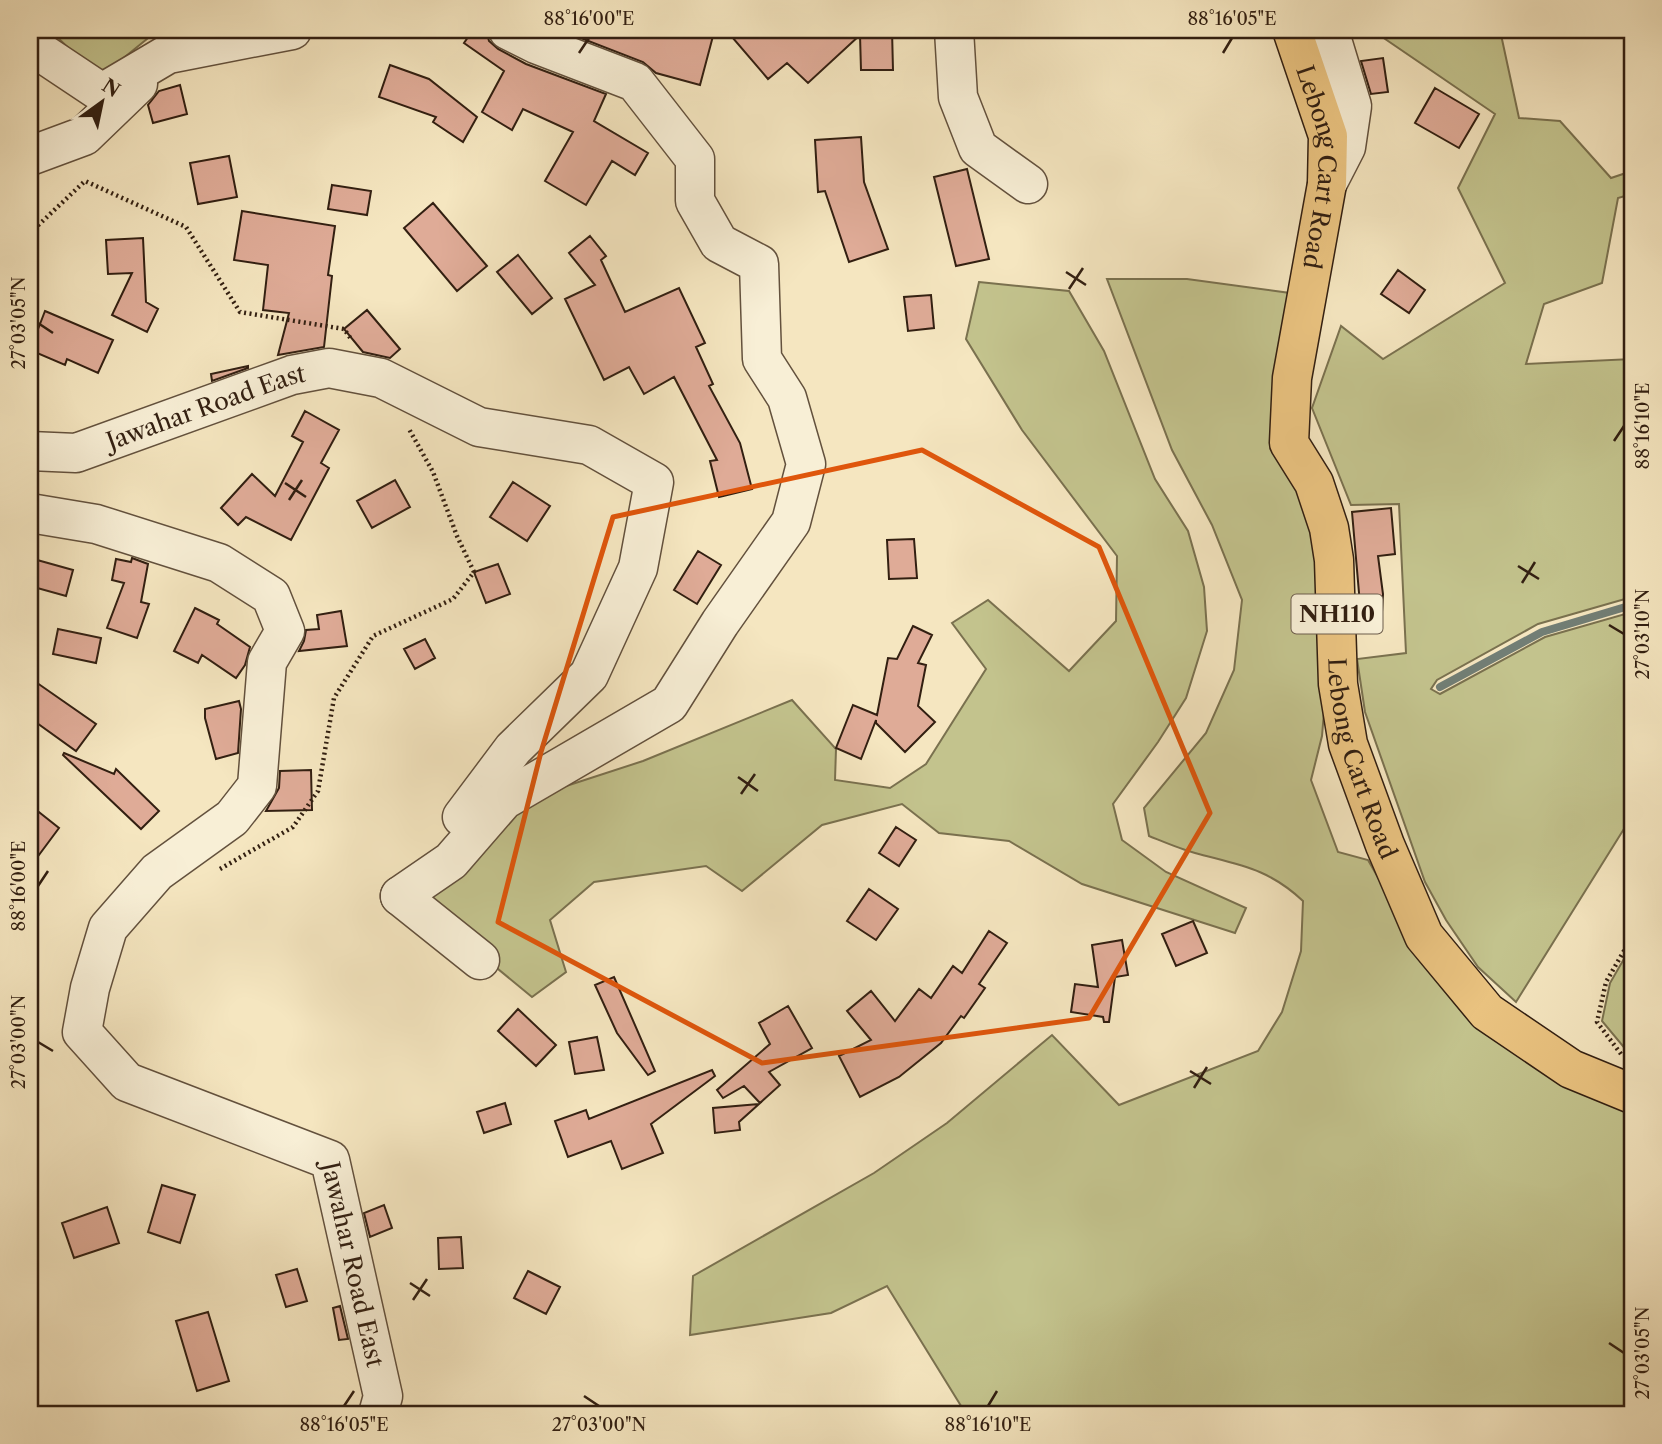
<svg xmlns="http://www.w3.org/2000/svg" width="1662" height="1444" viewBox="0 0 1662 1444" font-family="'Libre Caslon Text',serif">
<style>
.green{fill:#c3c38d;stroke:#7a714f;stroke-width:2}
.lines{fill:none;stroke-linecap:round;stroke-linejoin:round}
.stream{stroke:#727e75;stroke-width:8}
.building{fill:#dfab97;stroke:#321f11;stroke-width:2}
.minor-casing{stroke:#63513d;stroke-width:41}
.highway-casing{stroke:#321f11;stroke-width:41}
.path{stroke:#321f11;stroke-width:4.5;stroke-dasharray:2 3.5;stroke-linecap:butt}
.minor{stroke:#f8efd6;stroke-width:38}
.highway{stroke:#eac380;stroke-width:38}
.marked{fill:none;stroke:#df560c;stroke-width:5;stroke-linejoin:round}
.ticks{fill:none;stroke:#321f11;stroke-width:2.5}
.labels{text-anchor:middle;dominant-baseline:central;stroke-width:5;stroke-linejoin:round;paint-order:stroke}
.shield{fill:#f8efd6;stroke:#6d5d4c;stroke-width:2}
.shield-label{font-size:23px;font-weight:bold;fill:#321f11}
.street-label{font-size:24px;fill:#321f11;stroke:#f8efd6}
.neatline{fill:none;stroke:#321f11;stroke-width:2.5}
.ticks-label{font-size:18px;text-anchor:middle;fill:#321f11}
</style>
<rect width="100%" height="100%" fill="#f5e6c0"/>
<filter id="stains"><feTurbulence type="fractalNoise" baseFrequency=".00286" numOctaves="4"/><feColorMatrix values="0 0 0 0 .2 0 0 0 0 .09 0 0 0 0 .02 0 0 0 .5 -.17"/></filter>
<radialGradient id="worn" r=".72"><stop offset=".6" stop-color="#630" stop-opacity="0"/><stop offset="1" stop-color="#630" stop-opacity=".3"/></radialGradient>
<path class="green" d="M50,30H158L99,78Z
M1372,30H1500L1519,118L1560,121L1611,178L1632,171V194L1618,198L1602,283L1544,304L1526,364L1632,359V597L1538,624L1437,680L1431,689L1440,694L1545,637L1632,612V816L1516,1002L1478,967L1446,920L1425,882L1365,712L1357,659L1406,653L1399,504L1351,505L1312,408L1341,326L1383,359L1505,283L1458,188L1495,114Z
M1107,279H1187L1297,294L1309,492L1332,614L1322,736L1311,780L1338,852L1368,860L1415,942L1632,1107V1414H966L887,1286L831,1313L690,1335L693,1276L874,1173L947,1123L1052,1035L1119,1105L1258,1051L1282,1012L1301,951L1303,901C1268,868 1239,865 1195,853C1180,849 1164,842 1149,836L1144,808L1206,733L1234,670L1242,600L1212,525L1172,450Z
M979,282L1069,291L1104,351L1155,479L1188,531L1204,587L1207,631L1186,698L1158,742L1113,804L1122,840L1166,872L1246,908L1235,933L1082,884L1009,841L939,833L902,804L822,825L742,891L706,866L594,882L550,920L566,972L532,997L413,899L511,804L643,761L792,700L836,749L835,780L890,788L926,764L986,669L952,623L988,600L1069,671L1116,621L1117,556L1022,430L966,339Z
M1632,945V1057L1602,1021L1610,983Z"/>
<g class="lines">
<path class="stream" d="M1440,687L1542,632L1632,605"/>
</g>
<path class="building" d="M473,30H486L489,41L498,49L526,64L606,94L594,121L648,153L635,175L612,161L586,205L545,181L573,132L523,109L512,130L482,112L504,71L464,43Z
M560,30H690L713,36L700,85L656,73L643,62Z
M726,30H892L893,70H861L860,35L808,83L787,63L768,79Z
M1383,58L1388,92L1371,94L1361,61Z
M390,65L429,79L477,117L463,142L433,122L436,117L379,97Z
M180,85L187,114L153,123L148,105L159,91Z
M1435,88L1479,114L1459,148L1415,123Z
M861,137L864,182L888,249L849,262L825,191L818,192L815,140Z
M229,156L237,197L198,204L190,163Z
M967,169L989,259L956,266L934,177Z
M332,185L371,191L367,215L328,209Z
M433,203L487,266L457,291L404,228Z
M242,211L335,226L328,275L332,276L324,347L278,355L289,313L263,310L268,265L234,260Z
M590,236L606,256L601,260L625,312L679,288L705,343L696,347L713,384L709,386L740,443L752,489L719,497L710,461L717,460L674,377L644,394L629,367L604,380L565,299L595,285L569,253Z
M143,238L146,302L158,309L147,332L112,315L132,273L108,274L106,240Z
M518,255L552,298L532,314L497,272Z
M1398,270L1425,290L1409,313L1381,294Z
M931,295L934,328L908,331L904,297Z
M367,310L400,349L390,358L363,352L344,329Z
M45,311L113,340L98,373L67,359L65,365L30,350Z
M248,366V368L212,381L211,374Z
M305,411L339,430L321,463L329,468L291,540L246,517L238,525L221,508L252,474L275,496L303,442L292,436Z
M395,480L410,507L372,528L357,501Z
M513,482L550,506L527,541L490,517Z
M1391,508L1395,554L1378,556L1383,594L1381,630L1360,629L1361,616L1352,512Z
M914,539L917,578L889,579L887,540Z
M698,551L721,565L697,604L674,590Z
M30,558L73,570L66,596L30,586Z
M132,558L148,564L141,602L149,604L137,638L107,628L124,583L112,580L116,559L131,562Z
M498,564L510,594L486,603L474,572Z
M195,608L219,620L217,624L250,647L245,665L236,678L202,655L198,663L174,651Z
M341,611L347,646L299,651L304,641L306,630L319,629L317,615Z
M913,626L932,635L918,663L926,665L918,706L935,722L905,752L876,723V720L861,759L836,748L853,705L877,715L888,658L897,659Z
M58,629L101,638L96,663L53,654Z
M425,639L435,658L415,669L404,649Z
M30,678L96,724L76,751L30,718Z
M239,701L241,709L238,753L216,759L205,718V709Z
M64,753L114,774L116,769L159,811L141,829L63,755Z
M311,770L312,810L266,811L279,788L280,771Z
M30,805L59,828L30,867Z
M896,827L916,840L899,866L879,853Z
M869,889L898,909L876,940L847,921Z
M1193,921L1207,953L1176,966L1162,934Z
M989,931L1007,943L979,984L985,988L964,1018L961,1016L941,1043L899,1077L860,1097L839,1056L871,1040L847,1011L871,991L895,1021L919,989L931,998L953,966L962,973Z
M1122,940L1128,975L1115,977L1109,1022H1104L1103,1017L1071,1012L1075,984L1098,987L1092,945Z
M614,977L655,1071L648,1075L617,1033L595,985Z
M788,1006L812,1048L769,1072L780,1085L760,1103L744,1086L723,1098L717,1090L770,1044L759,1023Z
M518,1009L556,1045L536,1066L498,1031Z
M597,1037L604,1070L575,1074L569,1042Z
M712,1070L715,1076L651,1124L663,1153L622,1169L611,1141L568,1157L555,1121L586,1110L589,1119Z
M505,1103L511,1124L484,1133L477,1112Z
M759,1104L739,1122L740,1130L715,1133L713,1108Z
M162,1185L195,1195L180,1243L148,1232Z
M384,1205L392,1228L370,1237L364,1213Z
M107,1207L119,1243L74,1258L62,1223Z
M461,1237L463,1268L439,1269L438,1238Z
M297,1269L307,1301L286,1307L276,1275Z
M528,1271L560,1287L546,1314L514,1298Z
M340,1306L348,1339L339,1340L333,1308Z
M208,1312L229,1381L197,1391L176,1321Z"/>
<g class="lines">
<defs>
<g id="minor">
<path d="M954,30L958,97L978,148L1028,184"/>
<path d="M30,45L102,93L168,54L292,30"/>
<path d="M30,156L84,136L138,84"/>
<path d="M1327,184L1346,147L1352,106L1329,30"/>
<path id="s1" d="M30,451L76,453L292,375L329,368L381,378L479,427L589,445L654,482L638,568L589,675L513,749L462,817"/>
<path id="s2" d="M30,513L96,524L219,563L271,596L285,631L267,662L257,786L232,818L157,872L108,928L90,988L82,1032L127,1082L330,1160L383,1396L378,1414"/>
<path d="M400,896L451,861L504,800L669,704L720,623L791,522L806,464L787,398L762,359L759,264L719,243L695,201V159L635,82L536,44L508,30"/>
<path d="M400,896L480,960"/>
</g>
<g id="highway">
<path id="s3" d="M1292,30L1328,136L1327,184L1292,378L1289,443L1314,483L1329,528L1334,560L1338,684L1348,744L1385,845L1424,936L1487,1012L1571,1069L1632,1094"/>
</g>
</defs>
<use href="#minor" class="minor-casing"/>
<use href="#highway" class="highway-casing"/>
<path class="path" d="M30,233L85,181L186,227L240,312L344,329L351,339
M220,869L293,827L318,791L334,698L373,636L453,599L474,572L457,536L433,472L409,429
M1621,1054L1597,1022L1606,982L1632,937"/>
<use href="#minor" class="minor"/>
<use href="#highway" class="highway"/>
</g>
<path class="marked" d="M922,450L1099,547L1210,813L1089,1018L762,1063L498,922L541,752L613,517Z"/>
<path class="ticks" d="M579,53L589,38M1223,53L1232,38M1066,272L1086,285M1069,289L1083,268M38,323L53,333M1614,441L1624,426M285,483L306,497M289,500L302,480M1518,566L1539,579M1522,583L1535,562M1609,625L1624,634M738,777L758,791M741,794L755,774M38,886L48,871M38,1042L53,1051M1190,1071L1211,1084M1194,1088L1207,1067M410,1283L430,1296M413,1300L427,1279M1609,1343L1624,1353M584,1396L599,1406M344,1406L354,1391M988,1406L997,1391"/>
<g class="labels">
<rect class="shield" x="1291.5" y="594.5" width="91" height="39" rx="5"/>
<g class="shield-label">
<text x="1337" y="614">NH110</text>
</g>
<g class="street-label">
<text stroke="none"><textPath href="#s3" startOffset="142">Lebong Cart Road</textPath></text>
<text stroke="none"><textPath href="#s1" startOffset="184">Jawahar Road East</textPath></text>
<text stroke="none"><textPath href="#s3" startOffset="751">Lebong Cart Road</textPath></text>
<text stroke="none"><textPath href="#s2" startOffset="1162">Jawahar Road East</textPath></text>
</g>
</g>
<rect width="1662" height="1444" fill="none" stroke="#f5e6c0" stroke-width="77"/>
<g transform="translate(102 102) rotate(33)" stroke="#f8efd6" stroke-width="5" paint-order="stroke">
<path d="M0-5L12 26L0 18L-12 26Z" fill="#321f11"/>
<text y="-10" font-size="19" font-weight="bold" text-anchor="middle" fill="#321f11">N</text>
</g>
<rect x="38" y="38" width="1586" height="1368" class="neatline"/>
<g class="ticks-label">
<text x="589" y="25">88°16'00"E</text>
<text x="1232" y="25">88°16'05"E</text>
<text transform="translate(19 323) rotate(-90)" y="6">27°03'05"N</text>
<text transform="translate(1643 426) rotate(-90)" y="6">88°16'10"E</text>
<text transform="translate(1643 634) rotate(-90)" y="6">27°03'10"N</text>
<text transform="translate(19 886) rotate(-90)" y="6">88°16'00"E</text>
<text transform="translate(19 1042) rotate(-90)" y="6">27°03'00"N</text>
<text transform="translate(1643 1353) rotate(-90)" y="6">27°03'05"N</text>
<text x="344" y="1431">88°16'05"E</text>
<text x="599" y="1431">27°03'00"N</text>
<text x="988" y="1431">88°16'10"E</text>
</g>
<rect width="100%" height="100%" filter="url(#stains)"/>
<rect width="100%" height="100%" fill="url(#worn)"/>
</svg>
